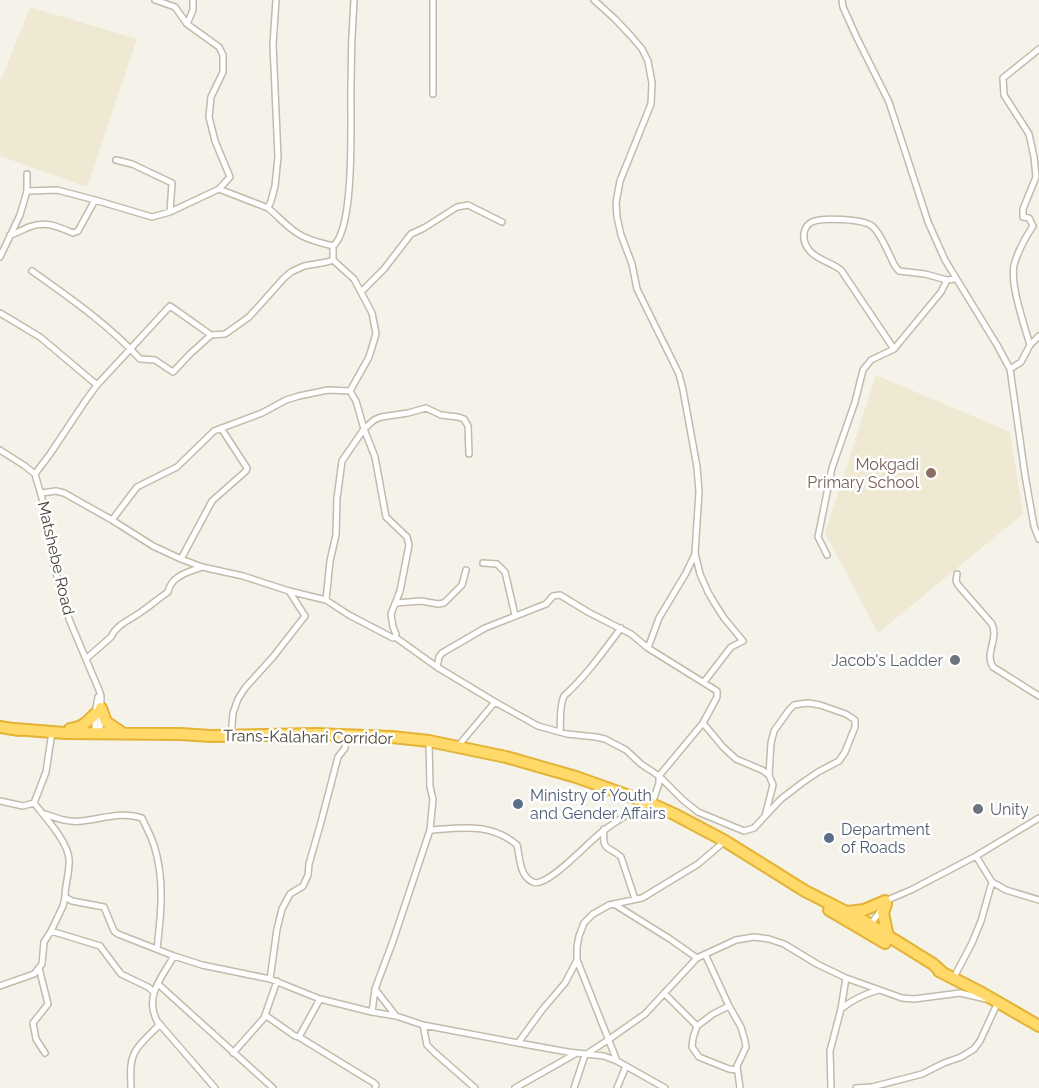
<svg xmlns="http://www.w3.org/2000/svg" width="1039" height="1088" viewBox="0 0 1039 1088" font-family="Raleway,sans-serif">
<style>
.education{fill:#efe9d3}
.lines{fill:none;stroke-linecap:round;stroke-linejoin:round}
.street-casing{stroke:#c1bbab;stroke-width:8}
.highway-casing{stroke:#e4b234;stroke-width:14}
.street{stroke:#fff;stroke-width:5}
.highway{stroke:#ffda6a;stroke-width:10}
.education-dot{fill:#8d6e63;stroke:#fff;stroke-width:2}
.worship-dot{fill:#6b7280;stroke:#fff;stroke-width:2}
.service-dot{fill:#5c6f8a;stroke:#fff;stroke-width:2}
.labels{text-anchor:middle;dominant-baseline:central;stroke-width:5;stroke-linejoin:round;paint-order:stroke}
.education-label{font-size:16px;fill:#785e54;stroke:#fff;text-anchor:end}
.street-label{font-size:16px;fill:#494437;stroke:#fff}
.worship-label{font-size:16px;fill:#5b616d;stroke:#fff;text-anchor:end}
.service-label{font-size:16px;fill:#4e5e75;stroke:#fff;text-anchor:start}
</style>
<rect width="100%" height="100%" fill="#f5f3e9"/>
<path class="education" d="M30,7L137,39L87,187L0,156V82Z
M876,375L1010,432L1023,514L878,633L825,533Z"/>
<g class="lines">
<defs>
<path id="street" d="M155,0L175,7L187,24L219,47L223,55V72L211,97L209,117L215,141L230,177L219,189L170,212
M276,0L273,45L278,157L275,186L271,201L268,208C278,216 286,226 297,233C307,240 321,243 333,246
M594,0L615,19L631,36L642,49L648,61L652,83L651,104L620,181L616,203L617,217L621,235L632,264L637,289L679,374L683,390L697,467L699,492L695,553L700,574L708,592L715,604L724,618L743,641L731,647L704,682
M842,0L843,7L856,36L889,102L928,222L945,260L997,345L1010,369L1025,475L1034,526L1039,539
M187,24L193,10V0
M433,94V0
M219,189L268,208
M27,191L57,190L95,200L152,217L170,212L172,183L132,164L116,160
M10,235C17,233 22,230 29,227C46,221 57,226 73,233L78,231L95,200
M0,257L20,215L27,191V174
M32,271C70,298 109,325 140,359L155,360L173,372L190,354L211,335L225,334L249,317L284,278L291,272L304,266L327,262L333,260
M361,292L384,269L411,234L424,228L457,207L468,205L502,222
M0,313L40,337L97,385
M1030,345C1024,324 1010,285 1014,265C1018,251 1025,238 1033,226L1029,218L1023,217V209L1036,177L1034,157L1029,134L1004,95L1003,78L1039,49
M894,349L841,270C831,262 817,260 809,250C805,245 803,240 804,233C805,228 807,224 812,222C822,217 863,219 872,226C881,233 889,255 895,266L899,271L925,274L947,280L955,279
M1010,369L1021,362L1030,345L1039,336
M0,450L25,466L35,474L41,495
M35,474L50,454L86,400L97,385L170,306L211,335
M112,520L137,487L177,467L214,431L262,413L286,400L299,396L328,390L350,391
M827,555L818,537L832,468L855,402L863,370L871,360L894,349L941,292L947,280
M181,559L212,501L246,471L247,468L221,428
M483,563L497,564L505,572L515,615
M957,574L956,581L958,585L992,624C999,639 984,654 993,667L1039,696
M326,600L330,561L336,535L337,498L342,461L364,429L356,401L350,391L369,357L376,334L374,323L372,313L354,279L333,260V246C356,228 350,114 351,83C351,55 352,28 354,0
M396,603L421,601L438,604L444,603L462,585L466,570
M395,637L396,634L393,627L391,614L400,591L409,545L407,537L386,517L375,457L364,429L374,420L381,417L408,413L426,408L441,415L458,417L464,419L468,426L469,454
M648,648L659,618L686,573L695,554
M87,658L111,637C117,624 130,620 141,612C150,606 159,598 168,592C171,576 188,572 202,567
M437,667L439,657L442,653L485,628L546,604L553,596L560,595L565,598L588,612L631,634L648,648L717,691V697L703,723L659,776V783L652,804
M98,687L101,696L100,734
M99,690L69,619L54,565L41,493L56,491L64,493L112,520L153,546L181,559L202,567L243,576L289,591L326,600L349,615L393,638L395,637L437,667L495,702L538,726L567,734L596,737L605,739L626,750L641,764L659,776L683,800L698,812L744,831L754,828L781,799L802,783L818,772L839,761L845,752L855,727V720L846,714L820,705L808,703L800,704L794,705L789,710L774,731L771,743L769,775L773,785L765,816
M703,723L723,747L736,759L762,770L769,775
M52,732L46,772L34,803C45,817 68,842 69,859C70,872 65,884 65,897L72,901L104,907L114,931L118,934L174,956L202,965L270,979L320,999L372,1012L396,1016L423,1025L518,1043L568,1052L604,1056L617,1061L665,1088
M560,732C561,720 559,707 564,696C586,676 603,652 621,628
M95,733V714L98,697
M231,736L233,713L238,699L245,688L273,657L305,616L289,591
M458,746L495,702
M0,801L23,806L34,803
M45,814C56,818 69,823 82,821C102,819 122,811 142,818C146,827 151,836 154,845C165,880 161,914 157,949
M604,829C602,853 608,845 621,857L635,899
M430,830C460,828 491,822 517,845C520,857 519,876 533,882C547,889 590,840 603,831C616,821 632,812 646,803
M976,856L992,882L1006,890L1039,900
M65,897L63,906L51,931L100,946L121,974L148,987L154,992
M885,901L911,890L976,856L1039,818
M614,904L670,939L697,958
M870,925L882,909
M705,954L729,1006L741,1027L745,1041L746,1047L737,1066L740,1088
M174,956C162,977 144,996 157,1021L215,1088
M577,960L617,1061
M39,968L48,1004L33,1023L36,1039L45,1053
M270,979L277,929L282,909L290,894L303,886L308,875L309,864L321,822L338,757L345,748L346,735
M953,979L972,943L981,921L992,882
M158,984L273,1088
M0,986L34,974L42,964L44,942L51,931
M375,989L396,1016
M664,993L697,1026L693,1038L692,1047L699,1057L729,1069L737,1070
M841,1009C853,999 864,994 879,990
M372,1012L375,989L393,941L430,830L433,799L430,787L429,742
M265,1015L295,1036L299,1037L374,1083L376,1085L375,1088
M423,1025L427,1045L434,1052L475,1088
M697,1026L713,1014L729,1006
M299,1037L320,999
M518,1043L542,1010L565,983L577,960V947L579,936L584,923L593,914L609,905L642,898L647,895L698,864L725,841
M233,1053L264,1018L277,981
M131,1088C131,1077 129,1064 134,1054C138,1044 153,1032 160,1024
M515,1088L575,1054
M574,1088L585,1055L608,1040L645,1014L697,958L736,940L754,937L769,939L784,944L817,964L846,978L902,998L914,999L960,993L986,999
M617,1088L626,1066
M831,1088L830,1051L841,1009L846,978
M856,1088L872,1087L922,1074L944,1063L961,1057L974,1049L980,1041L998,1002"/>
<path id="highway" d="M101,708L106,722L121,732
M0,727L19,730
M14,729L65,733L180,734L211,736L315,734L392,737L429,741L506,757L576,777L652,804L674,814L725,841L805,891L864,921L933,964L943,973
M70,729C82,728 87,722 95,714
M886,904L883,913L888,937
M829,910L885,943
M848,912L864,910L885,901
M939,971L982,993L1039,1026"/>
</defs>
<use href="#street" class="street-casing"/>
<use href="#highway" class="highway-casing"/>
<use href="#street" class="street"/>
<use href="#highway" class="highway"/>
</g>
<circle class="education-dot" cx="931" cy="473" r="6"/>
<g class="worship-dot">
<circle cx="955" cy="660" r="6"/>
<circle cx="978" cy="809" r="6"/>
</g>
<g class="service-dot">
<circle cx="518" cy="804" r="6"/>
<circle cx="829" cy="838" r="6"/>
</g>
<g class="labels">
<g class="education-label">
<text x="919" y="464">Mokgadi<tspan x="919" dy="18">Primary School</tspan></text>
</g>
<g class="street-label">
<text transform="translate(56 558) rotate(77)">Matshebe Road</text>
<text transform="translate(308 737) rotate(1)">Trans-Kalahari Corridor</text>
</g>
<g class="worship-label">
<text x="943" y="660">Jacob's Ladder</text>
<text x="990" y="809" text-anchor="start">Unity</text>
</g>
<g class="service-label">
<text x="530" y="795">Ministry of Youth<tspan x="530" dy="18">and Gender Affairs</tspan></text>
<text x="841" y="829">Department<tspan x="841" dy="18">of Roads</tspan></text>
</g>
</g>
</svg>
